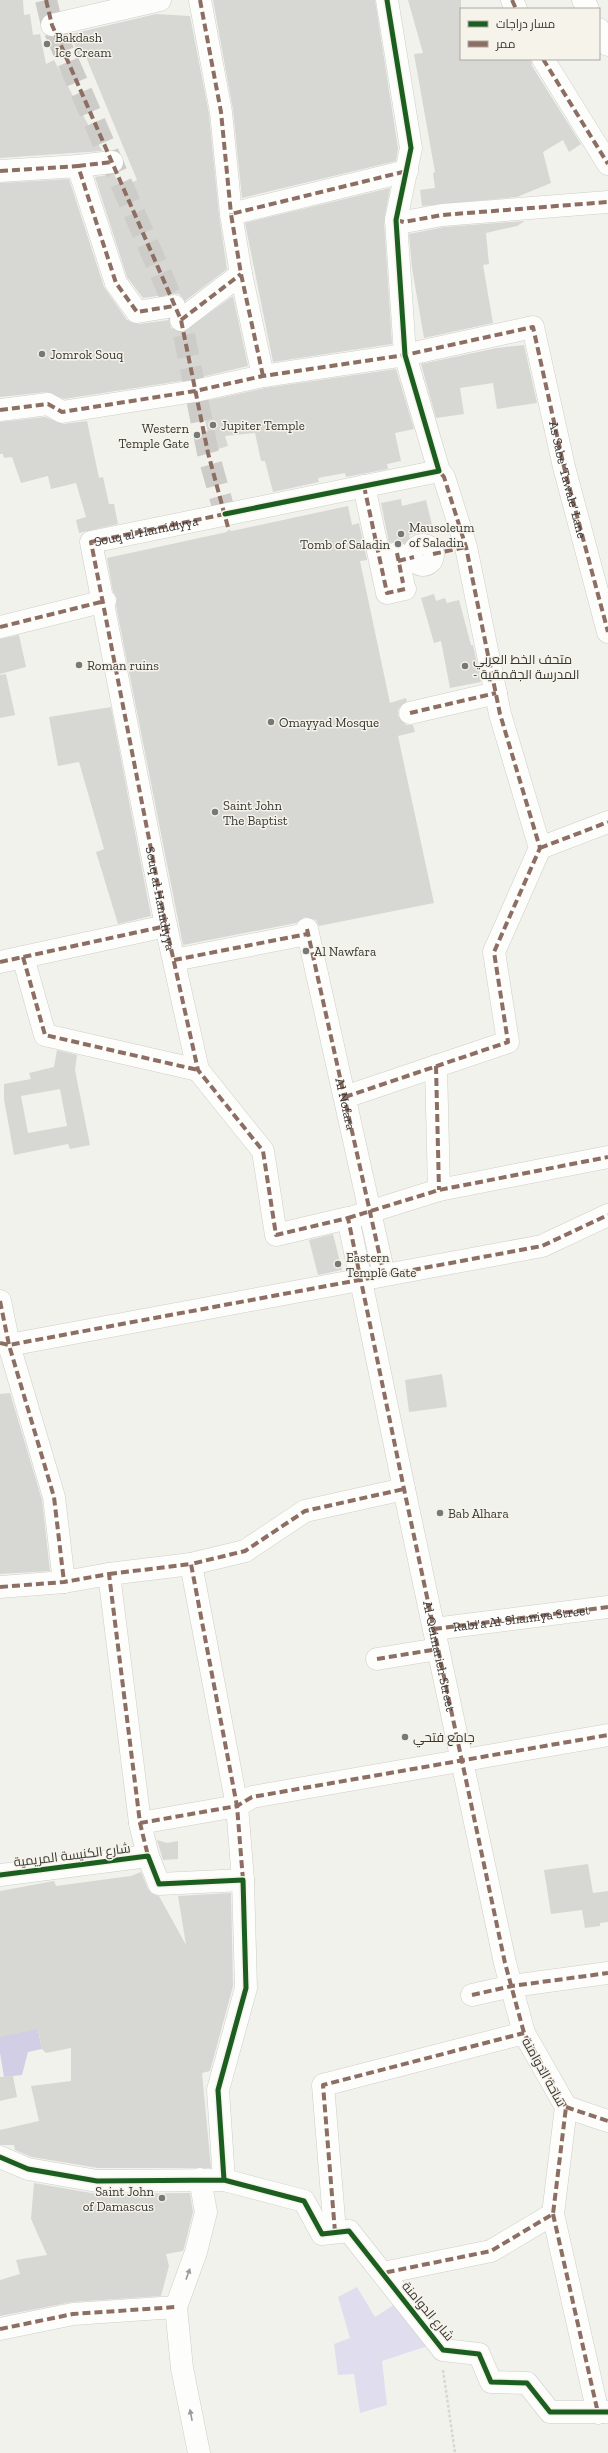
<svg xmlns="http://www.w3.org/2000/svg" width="608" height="2453" viewBox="0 0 608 2453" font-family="'Zilla Slab',Cairo,serif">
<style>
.green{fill:#e0ddef}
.forest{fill:#d2cee5}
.building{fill:#d7d7d3;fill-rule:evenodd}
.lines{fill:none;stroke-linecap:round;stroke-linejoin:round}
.minor-tunnel{stroke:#cdccc8;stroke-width:22;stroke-dasharray:22 11;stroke-linecap:butt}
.minor-casing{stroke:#cdcdc9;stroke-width:23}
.path{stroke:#d7d7d5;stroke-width:2.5;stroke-dasharray:3 2;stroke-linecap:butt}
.minor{stroke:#fdfdfc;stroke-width:22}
.quiet{stroke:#8d6e63;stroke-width:4;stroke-dasharray:8 4;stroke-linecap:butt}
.cycleway-casing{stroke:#f5f3ea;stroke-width:8}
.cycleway{stroke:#1b5e20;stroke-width:5}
.oneway{fill:#9a9a98}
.poi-dot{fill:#787874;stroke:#f5f3ea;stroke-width:1.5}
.labels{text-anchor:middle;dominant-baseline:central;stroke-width:3;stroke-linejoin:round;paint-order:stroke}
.poi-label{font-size:13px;fill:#373633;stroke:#f5f3ea;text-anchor:start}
.street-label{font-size:13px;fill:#373633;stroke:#f5f3ea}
</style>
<rect width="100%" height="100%" fill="#f2f2ed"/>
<path class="green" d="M357,2287L375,2317L403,2299L437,2343L382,2361L387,2405L360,2413L354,2374L338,2375L334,2344L350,2338L338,2297Z"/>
<path class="forest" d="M21,1949L42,2049L28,2052L22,2075L4,2077L0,2053V1954Z"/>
<path class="building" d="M0,0H23L24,15L30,14L33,35L40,34L46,64L54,60L102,151L0,158Z
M213,0H375L398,148L396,161L242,198L233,110Z
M408,0H461V59H531L532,66L581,144L569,152L563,140L543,152L551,183L517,197L422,206L420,190L435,188L433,173L435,172L414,54L423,53Z
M156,14L190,16L209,114L219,215L227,269L185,301L179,294H172L143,298L127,277L95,177L114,174L121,188L137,180L86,57L79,58L71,34Z
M69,179L104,287L127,320L139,324L169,320L171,328L183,332L233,296L248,366L193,379L64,399L47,392L0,397V183Z
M390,188L384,221L392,344L273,362L245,223Z
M525,221L517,226L486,233L489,264L483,265L493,323L424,338L412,268L409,234L444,227Z
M524,345L537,403L497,409L493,383L460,388L464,414L436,418L421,364L497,348Z
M396,369L414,429L395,433L401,461L387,464L388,469L346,477L345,473L318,478L319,482L273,492L265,461H261L255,433L225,436L228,446L212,451L201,402L265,388Z
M45,417L63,424L87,421L99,478L103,477L109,504H114L118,524L79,533L76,520L86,517L76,483L51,489L48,476L21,483L12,457L4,458L3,454H0V422Z
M401,499L402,506L426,500L433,529L409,535L412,550L409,551L401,541L389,543L381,503Z
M348,506L352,525L359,523L367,560L360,561L390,703L406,698L407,701L398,709V716L406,725H413L415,732L398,736L434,903L319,926L316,920L305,917L296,923L183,945L116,606L117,598L113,592L107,558Z
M434,594L436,601L445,598L447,603L459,600L471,645H473L481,682L450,688L441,641L434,643L421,598Z
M19,635L26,667L0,674V639Z
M6,674L15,715L0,718V675Z
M111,707L151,916L118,924L96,852L104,849L79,762L58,766L49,717Z
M57,1050L77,1055L75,1070L90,1145L70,1149L68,1144L14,1155L4,1099V1084L31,1079L29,1073L54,1067ZM60,1089L67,1126L28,1133L21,1096Z
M333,1234L342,1270L318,1275L309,1240Z
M442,1374L447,1407L409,1412L405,1380Z
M10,1393L42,1500L50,1571L0,1574V1394Z
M157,1840L167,1843L178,1841V1859L163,1860Z
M588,1864L593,1893L608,1891V1922L600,1923V1926L585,1928L582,1910L551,1914L544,1870Z
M141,1872L148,1889L152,1894L159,1896L186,1945L178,1896L231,1893L233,1986L210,2071L202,2073L211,2168H98L32,2157L15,2150L14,2145H0V2130L39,2121L31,2086L71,2081V2048L46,2053L42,2049L38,2029L0,2037V1891L54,1881L56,1886L131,1876Z
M13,2076L17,2097L0,2101V2077Z
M34,2183L97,2194L190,2193L193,2212L184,2248L183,2251L166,2254L169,2266L161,2296L72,2302L0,2316V2280L20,2274L16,2260L47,2255L31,2219Z"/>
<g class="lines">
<path class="minor-tunnel" d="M46,0L52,25L181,320L208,453L225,514"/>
<defs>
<g id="minor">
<path d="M200,0L221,112L231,214"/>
<path d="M512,0L516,9"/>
<path d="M583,0L588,9"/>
<path d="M52,25L160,0"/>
<path d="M599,29L608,45"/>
<path d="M543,59L608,164"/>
<path d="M78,166L112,162"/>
<path d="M0,171L78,166L116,283L137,312L174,306"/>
<path d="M396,220L404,222L442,215L608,202"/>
<path d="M181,320L241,274"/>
<path d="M263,376L241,274L231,214L407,171"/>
<path id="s1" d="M0,410L48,404L62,412L195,391L263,376L405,355L533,327L564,467L608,632"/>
<path d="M364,486L387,593L405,589"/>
<circle cx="423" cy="555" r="10"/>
<path d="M397,553L403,583"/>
<path d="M0,627L105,601"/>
<path d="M410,713L496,693"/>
<path d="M540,848L608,822"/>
<path d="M307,929L384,1275"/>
<path d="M23,957L45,1035L198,1070"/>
<path d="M174,960L307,934"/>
<path d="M0,962L166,926"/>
<path d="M436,1066L439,1190"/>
<path d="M345,1097L508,1042L494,952L540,848L500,714L466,547L444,477L439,471L405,355L396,220L411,148L387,0"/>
<path d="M356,1216L439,1190L608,1157"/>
<path d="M0,1301L9,1345L54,1497L64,1582"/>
<path d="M0,1343L9,1345L542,1246L608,1215"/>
<path d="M109,1574L191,1564"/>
<path d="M0,1587L64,1582L109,1574L140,1823L148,1856L159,1884L243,1880"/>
<path d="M434,1629L608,1607"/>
<path d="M377,1659L438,1649"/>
<path d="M140,1823L237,1806L252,1797L608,1735"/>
<path d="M0,1875L148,1856"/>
<path d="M472,1995L512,1986L608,1973"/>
<path d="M566,2107L608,2121"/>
<path d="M0,2157L28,2169L97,2181L224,2180L304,2201L322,2234L349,2231L443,2350L479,2354L491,2382L527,2383L550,2412H608"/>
<path d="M224,2180L218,2090L246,1988L243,1880L237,1806L191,1564L245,1551L305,1511L404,1489"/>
<path d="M553,2214L598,2413"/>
<path d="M335,2232L323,2085L524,2033"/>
<path id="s2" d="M383,2273L491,2251L553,2214L566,2107L524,2033L505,1963L404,1489L348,1218L276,1235L263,1151L198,1070L166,926L91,542L439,471"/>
<path d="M0,2329L73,2314L176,2307"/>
<path d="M199,2453L182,2368L176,2307L196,2252L206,2212L200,2179"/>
</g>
</defs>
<use href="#minor" class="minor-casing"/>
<path class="path" d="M153,102L198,88
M443,2370L455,2453"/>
<use href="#minor" class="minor"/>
<g class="quiet">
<path d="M46,0L52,25L181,320L208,453L229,531"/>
<path d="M200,0L221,112L231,214"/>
<path d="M512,0L516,9"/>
<path d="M543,59L608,164"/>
<path d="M78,166L112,162"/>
<path d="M0,171L78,166L116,283L137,312L174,306"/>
<path d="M396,220L404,222L442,215L608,202"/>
<path d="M181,320L241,274"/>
<path d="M263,376L241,274L231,214L407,171"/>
<path d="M0,410L48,404L62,412L195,391L263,376L405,355L533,327L564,467L608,632"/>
<path d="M364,486L387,593L405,589"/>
<path id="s3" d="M225,514L91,542L166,926L198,1070L263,1151L276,1235L348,1218L404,1489L505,1963L524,2033L566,2107L553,2214L491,2251L383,2273"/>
<path d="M397,553L403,583"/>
<path d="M433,554L466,547"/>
<path d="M398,561L414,557"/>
<path d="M0,627L105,601"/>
<path d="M410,713L496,693"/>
<path d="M540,848L608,822"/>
<path id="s4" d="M307,929L384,1275"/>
<path d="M23,957L45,1035L198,1070"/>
<path d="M174,960L307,934"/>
<path d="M0,962L166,926"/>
<path d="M436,1066L439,1190"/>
<path d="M345,1097L508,1042L494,952L540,848L500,714L466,547L444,477L439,471"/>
<path d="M348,1218L439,1190L608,1157"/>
<path d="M0,1301L9,1345L54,1497L64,1582"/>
<path d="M0,1343L9,1345L542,1246L608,1215"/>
<path d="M109,1574L191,1564"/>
<path d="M0,1587L64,1582L109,1574L140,1823L148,1856"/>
<path id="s5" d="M434,1629L608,1607"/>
<path d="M377,1659L438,1649"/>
<path d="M140,1823L237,1806L252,1797L608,1735"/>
<path d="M243,1880L237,1806L191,1564L245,1551L305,1511L404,1489"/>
<path d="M472,1995L512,1986L608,1973"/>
<path d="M566,2107L608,2121"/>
<path d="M553,2214L598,2413"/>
<path d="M335,2232L323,2085L524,2033"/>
<path d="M0,2329L73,2314L176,2307"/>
</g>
<defs>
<path id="cycleway" d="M225,514L439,471L405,355L396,220L411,148L387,0
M0,1875L148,1856L159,1884L243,1880L246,1988L218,2090L224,2180
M0,2157L28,2169L97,2181L224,2180L304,2201L322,2234L349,2231L443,2350L479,2354L491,2382L527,2383L550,2412H608"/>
</defs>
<use href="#cycleway" class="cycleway-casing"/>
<use href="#cycleway" class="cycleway"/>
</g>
<defs><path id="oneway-solid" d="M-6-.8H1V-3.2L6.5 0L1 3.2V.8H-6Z"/></defs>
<g class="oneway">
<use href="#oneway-solid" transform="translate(188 2274) rotate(-70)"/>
<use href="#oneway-solid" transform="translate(191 2415) rotate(-101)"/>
</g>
<g class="poi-dot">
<circle cx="47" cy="44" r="4"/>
<circle cx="42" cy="354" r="4"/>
<circle cx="213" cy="425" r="4"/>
<circle cx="197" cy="435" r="4"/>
<circle cx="401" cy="534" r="4"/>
<circle cx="398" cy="544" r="4"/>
<circle cx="79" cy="665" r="4"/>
<circle cx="465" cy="666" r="4"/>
<circle cx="271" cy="722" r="4"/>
<circle cx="215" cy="812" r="4"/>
<circle cx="306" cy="951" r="4"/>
<circle cx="338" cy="1264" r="4"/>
<circle cx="440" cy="1513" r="4"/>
<circle cx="405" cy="1737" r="4"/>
<circle cx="162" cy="2198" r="4"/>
</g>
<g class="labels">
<g class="poi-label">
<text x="55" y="37">Bakdash<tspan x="55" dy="15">Ice Cream</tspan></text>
<text x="50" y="354">Jomrok Souq</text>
<text x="221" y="425">Jupiter Temple</text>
<text x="189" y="428" text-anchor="end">Western<tspan x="189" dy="15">Temple Gate</tspan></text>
<text x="409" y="527">Mausoleum<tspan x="409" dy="15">of Saladin</tspan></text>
<text x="390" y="544" text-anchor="end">Tomb of Saladin</text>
<text x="473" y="659">متحف الخط العربي<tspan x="473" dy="15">- المدرسة الجقمقية</tspan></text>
<text x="87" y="665">Roman ruins</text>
<text x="279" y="722">Omayyad Mosque</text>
<text x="223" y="805">Saint John<tspan x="223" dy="15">The Baptist</tspan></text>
<text x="314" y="951">Al Nawfara</text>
<text x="346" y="1257">Eastern<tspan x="346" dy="15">Temple Gate</tspan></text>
<text x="448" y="1513">Bab Alhara</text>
<text x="413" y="1737">جامع فتحي</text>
<text x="154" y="2191" text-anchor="end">Saint John<tspan x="154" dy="15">of Damascus</tspan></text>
</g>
<g class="street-label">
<text stroke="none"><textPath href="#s1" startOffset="700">As Sabe' Tawale' Lane</textPath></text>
<text stroke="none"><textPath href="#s2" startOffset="2067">Souq al-Hamidiyya</textPath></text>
<text stroke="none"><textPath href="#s3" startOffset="500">Souq al-Hamidiyya</textPath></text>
<text stroke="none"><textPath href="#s4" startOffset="179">Al Nofara</textPath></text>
<text stroke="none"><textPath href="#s5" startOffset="88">Rabi'a Al-Shamiya Street</textPath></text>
<text stroke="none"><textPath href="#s3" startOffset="1386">Al-Qeimarieh Street</textPath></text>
<text transform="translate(72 1855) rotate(-7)">شارع الكنيسة المريمية</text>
<text transform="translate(544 2072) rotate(61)">ساحة الدوامنة</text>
<text transform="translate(428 2311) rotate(50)">شارع الدوامنة</text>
</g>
</g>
<rect x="460" y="8" width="140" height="52" fill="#f5f3ea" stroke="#a9a7a1"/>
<rect x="468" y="21" width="20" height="6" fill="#1b5e20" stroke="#a9a7a1"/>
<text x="496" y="28" font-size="12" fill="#373633">مسار دراجات</text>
<rect x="468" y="41" width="20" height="6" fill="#8d6e63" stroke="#a9a7a1"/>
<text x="496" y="48" font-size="12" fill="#373633">ممر</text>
</svg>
